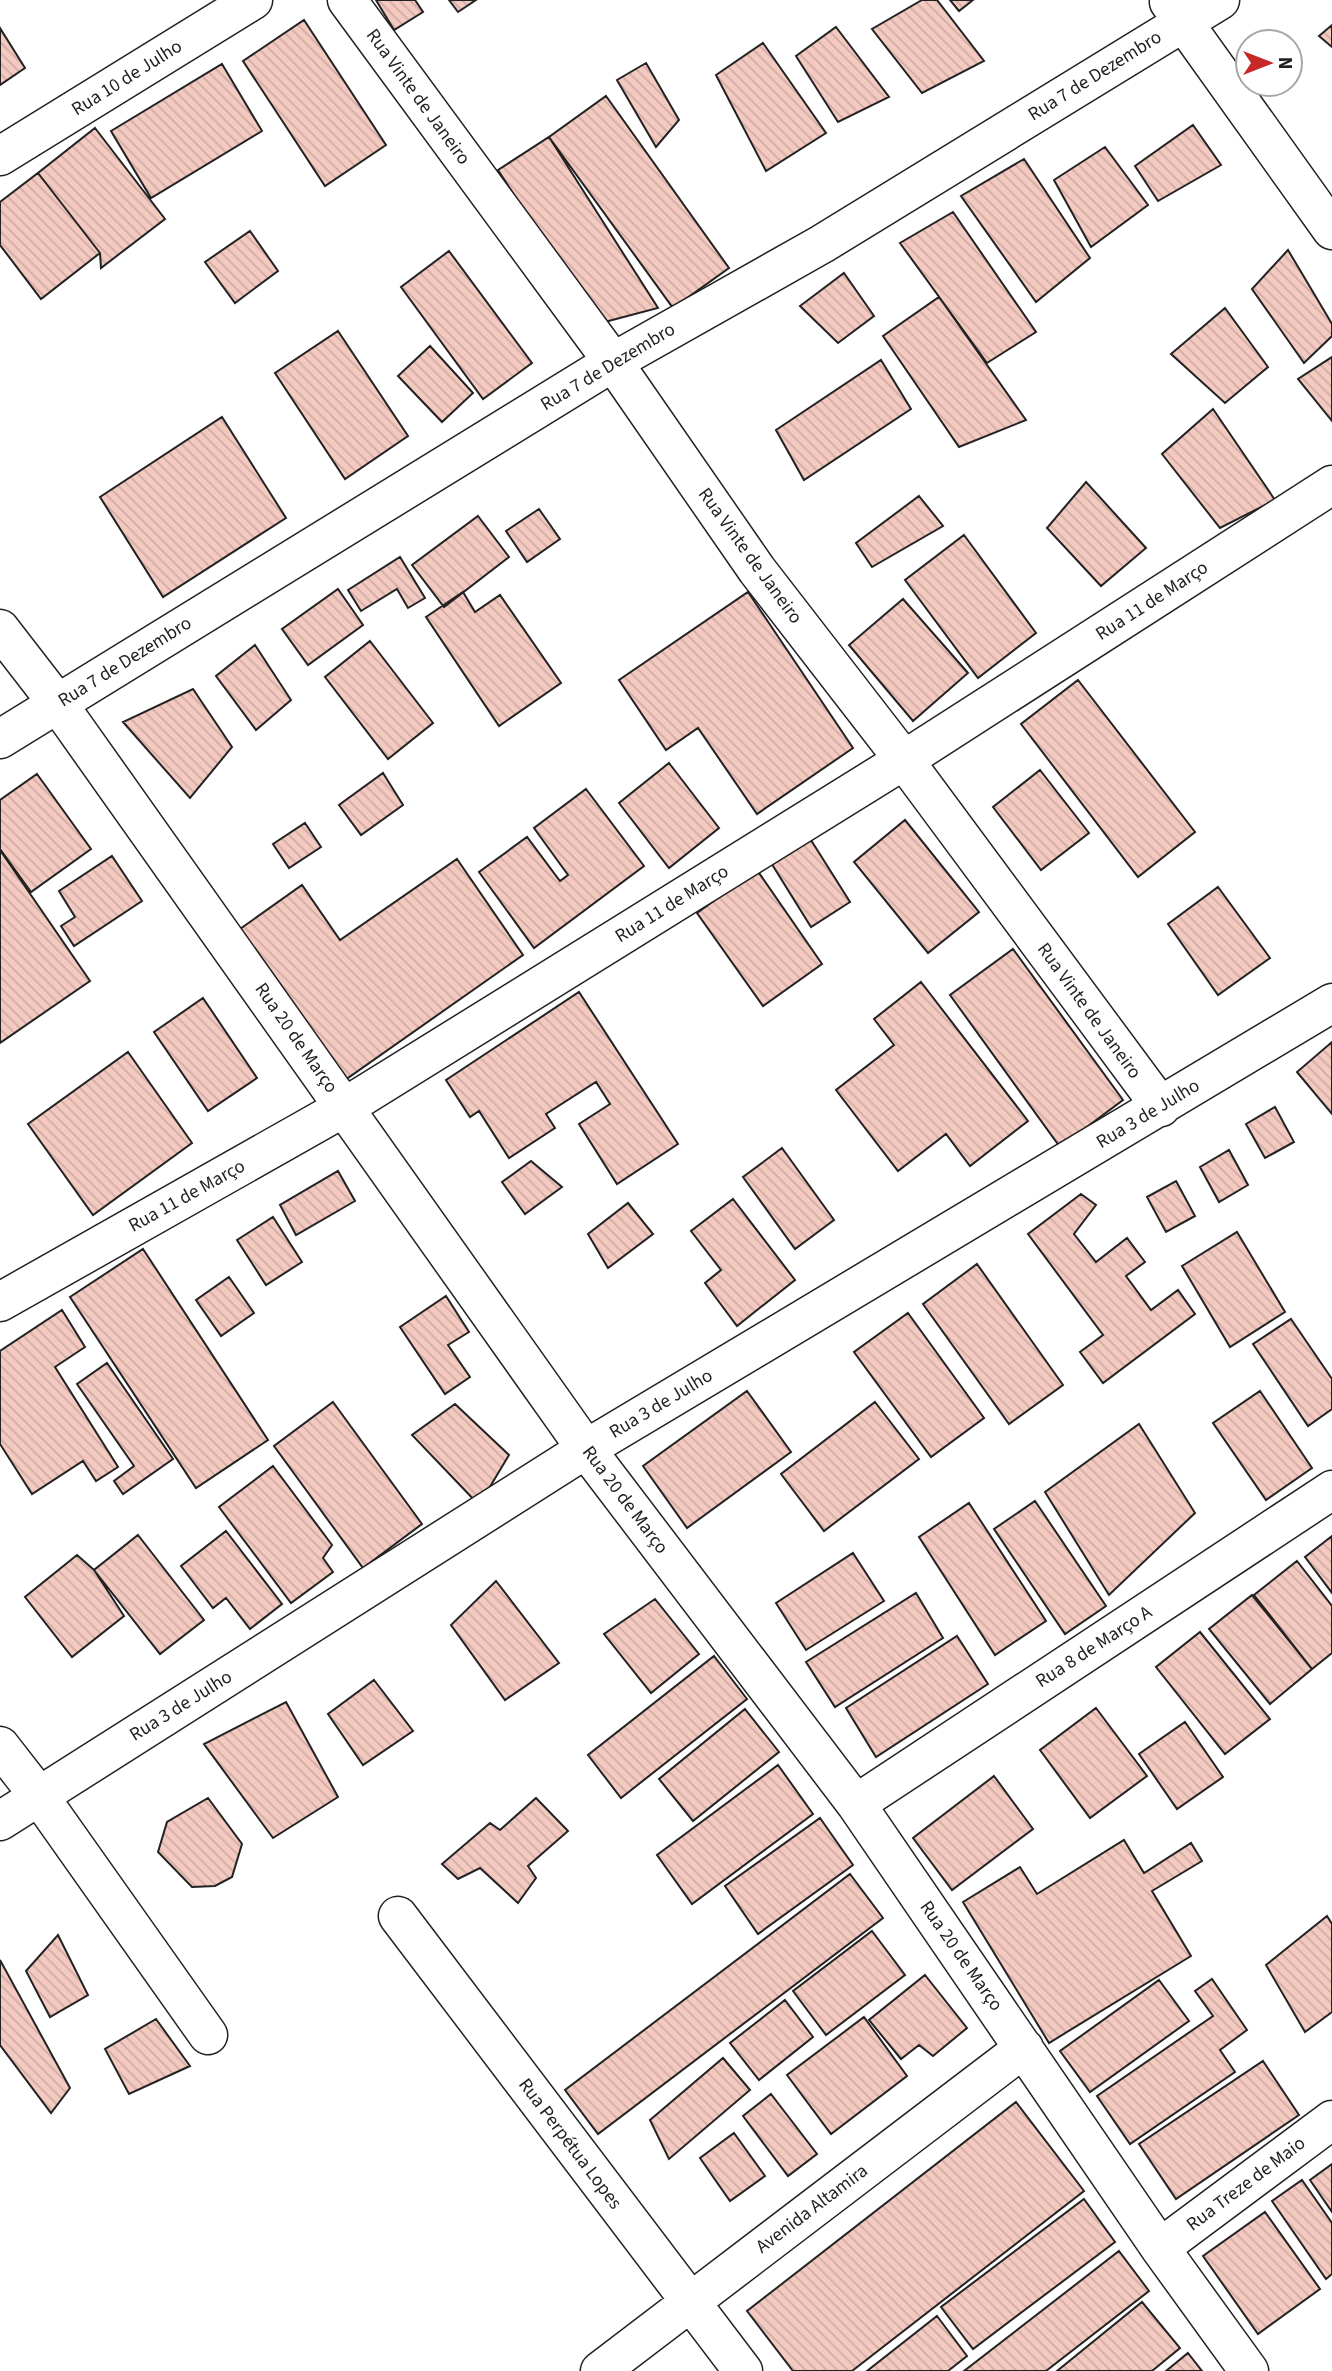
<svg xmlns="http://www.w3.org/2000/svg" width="1332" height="2371" viewBox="0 0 1332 2371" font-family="'Source Sans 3',sans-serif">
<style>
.building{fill:url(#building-back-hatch);stroke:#222;stroke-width:2}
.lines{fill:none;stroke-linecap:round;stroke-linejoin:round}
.minor-casing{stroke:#222;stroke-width:41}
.minor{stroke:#fff;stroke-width:38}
.labels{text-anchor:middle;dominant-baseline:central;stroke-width:5;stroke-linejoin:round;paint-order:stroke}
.street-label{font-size:19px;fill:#222;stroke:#fff}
</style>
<defs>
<pattern id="building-back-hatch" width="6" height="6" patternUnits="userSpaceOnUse" patternTransform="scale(1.75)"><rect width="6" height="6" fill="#f3c9c0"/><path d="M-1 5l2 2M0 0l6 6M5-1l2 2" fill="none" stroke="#d0aca5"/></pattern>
</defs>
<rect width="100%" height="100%" fill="#fff"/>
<path class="building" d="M376,0H415L423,12L394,30Z
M449,0H476L458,12Z
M922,0H937L984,61L922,93L872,29Z
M950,0H973L959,11Z
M304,20L386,145L325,186L243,61Z
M1332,25V47L1319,36Z
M836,27L889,97L838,122L796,56Z
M0,28L25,68L0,85Z
M763,43L826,133L766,171L716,75Z
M646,63L679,120L656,147L617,80Z
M222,64L262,131L151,198L111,131Z
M606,96L729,268L673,308L549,137Z
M1193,125L1221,165L1158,201L1135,166Z
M95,128L165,219L101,268L100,253L38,173Z
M549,137L658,308L597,324L498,170Z
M1105,147L1148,205L1091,247L1054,180Z
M1024,159L1090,258L1036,302L961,196Z
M38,173L100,253L41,299L0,245V202Z
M953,212L1036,332L987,363L900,243Z
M250,231L278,271L235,303L205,262Z
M1288,250L1332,324V336L1304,363L1252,289Z
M449,251L532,363L483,399L401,287Z
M844,273L874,316L838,343L800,306Z
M939,297L1026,420L959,447L883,336Z
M1225,308L1268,367L1225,403L1171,354Z
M338,331L408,436L345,479L275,373Z
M430,346L473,393L442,422L398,376Z
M1332,357V421L1298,379Z
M881,360L911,409L804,480L776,430Z
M1213,409L1275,500L1220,528L1162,454Z
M222,417L286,518L163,597L100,497Z
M1086,482L1146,548L1101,586L1047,528Z
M919,496L943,526L872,567L856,543Z
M539,509L560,539L527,562L506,531Z
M478,516L509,557L444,607L412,565Z
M964,535L1036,633L978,678L905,580Z
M400,557L425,598L408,608L397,589L361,611L348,590Z
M338,589L363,625L308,665L282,629Z
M463,592L475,612L500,595L561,683L499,726L426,617Z
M748,592L853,748L757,814L698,728L666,750L619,680Z
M903,599L968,673L913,721L849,645Z
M370,641L433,723L388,759L325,677Z
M255,645L291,700L256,730L216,676Z
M1078,680L1195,832L1138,877L1021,724Z
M193,689L232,747L190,798L123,722Z
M669,763L719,828L669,868L619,803Z
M1040,770L1089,833L1041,870L993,807Z
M383,773L403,805L361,835L339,805Z
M37,774L91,849L31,892L0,849V800Z
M586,789L644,866L534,948L479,872L527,837L560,881L568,875L534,828Z
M905,820L979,912L928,953L854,862Z
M305,823L321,847L289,868L273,844Z
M804,829L850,902L811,927L765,853Z
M0,850L90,981L0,1043Z
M112,856L142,901L74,946L61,926L75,917L59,891Z
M457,859L523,955L345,1080L240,929L302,885L340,940Z
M757,870L822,964L763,1006L697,913Z
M1218,887L1270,958L1218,995L1168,924Z
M1013,949L1123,1100L1060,1147L950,995Z
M921,982L1028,1121L970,1166L946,1134L898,1171L836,1090L894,1045L874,1019Z
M579,992L678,1144L617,1184L579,1124L610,1104L596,1082L546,1114L555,1128L509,1158L479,1111L470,1117L446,1080Z
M203,998L257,1078L208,1111L154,1032Z
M1332,1042V1114L1297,1072Z
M128,1052L192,1143L93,1215L28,1124Z
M1275,1107L1294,1142L1265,1158L1246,1124Z
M782,1148L834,1220L795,1249L743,1177Z
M1229,1150L1248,1185L1219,1202L1200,1167Z
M531,1161L562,1187L525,1214L502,1182Z
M338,1171L355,1201L296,1235L280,1205Z
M1176,1181L1195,1216L1166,1232L1147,1197Z
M1081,1194L1096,1205L1074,1234L1096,1262L1127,1238L1145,1262L1126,1276L1151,1310L1178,1290L1195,1314L1103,1383L1080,1352L1103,1335L1028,1234Z
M733,1199L795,1280L737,1326L705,1283L721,1270L691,1231Z
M628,1203L653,1234L608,1268L588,1234Z
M273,1217L302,1262L266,1285L237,1240Z
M1237,1232L1285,1312L1230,1347L1182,1266Z
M143,1249L268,1440L196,1488L70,1297Z
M977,1264L1063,1385L1009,1424L923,1304Z
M229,1277L254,1313L221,1336L196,1300Z
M446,1296L469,1332L448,1345L470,1377L445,1394L400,1327Z
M62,1310L85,1347L55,1367L118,1467L96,1481L83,1461L32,1494L0,1444V1351Z
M908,1313L984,1418L931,1457L854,1352Z
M1291,1319L1332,1379V1409L1308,1426L1253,1344Z
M107,1363L173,1459L123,1494L114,1481L134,1466L77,1384Z
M747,1391L791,1452L687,1528L643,1466Z
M1260,1391L1312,1468L1266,1500L1213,1423Z
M333,1402L422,1524L363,1568L274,1446Z
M875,1402L919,1459L824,1531L781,1474Z
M455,1404L509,1455L479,1505L412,1435Z
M1139,1424L1195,1513L1109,1595L1045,1492Z
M273,1466L332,1545L323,1558L333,1572L291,1603L219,1507Z
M1035,1501L1106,1606L1065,1634L994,1529Z
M969,1503L1046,1621L995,1655L919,1537Z
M226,1531L282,1604L250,1629L226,1598L213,1608L181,1566Z
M138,1535L204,1620L160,1654L94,1570Z
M1332,1536V1593L1305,1557Z
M853,1553L884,1601L806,1650L776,1603Z
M77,1555L94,1570L124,1616L72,1657L25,1597Z
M1297,1561L1332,1606V1653L1312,1669L1254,1595Z
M496,1581L559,1663L505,1700L451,1625Z
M916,1593L943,1638L835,1707L806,1662Z
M1252,1595L1312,1669L1270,1704L1209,1629Z
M655,1599L699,1654L651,1693L604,1634Z
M1200,1632L1270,1719L1225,1754L1156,1667Z
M957,1636L988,1684L876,1757L846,1708Z
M714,1656L747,1699L621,1798L588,1755Z
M374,1680L413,1731L363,1765L328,1714Z
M286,1702L338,1797L273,1838L204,1744Z
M1096,1708L1147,1776L1090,1818L1040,1750Z
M745,1709L779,1752L693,1821L659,1779Z
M1185,1722L1223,1777L1177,1809L1139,1754Z
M778,1765L813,1814L692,1904L657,1855Z
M994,1776L1033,1829L952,1890L913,1838Z
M208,1798L242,1844L232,1877L215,1886L192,1887L158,1852L167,1822Z
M536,1798L568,1831L528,1866L536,1878L518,1903L480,1868L458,1879L442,1864L490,1823L500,1830Z
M820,1818L853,1865L758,1934L725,1886Z
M1124,1840L1144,1873L1191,1843L1202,1861L1152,1891L1191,1956L1049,2043L963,1902L1020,1867L1037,1894Z
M850,1874L883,1918L598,2134L565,2090Z
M1327,1916L1332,1924V2012L1305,2032L1266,1965Z
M872,1931L905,1975L826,2035L793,1991Z
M58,1935L88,1995L50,2017L26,1971Z
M0,1960L70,2088L51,2113L0,2045Z
M925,1975L967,2028L933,2056L919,2045L901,2059L869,2020Z
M1212,1979L1247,2030L1220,2050L1235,2072L1130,2144L1097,2096L1213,2016L1195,1991Z
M1159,1980L1189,2021L1090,2092L1060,2051Z
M785,2000L813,2037L759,2080L730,2043Z
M864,2017L907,2076L831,2134L787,2075Z
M156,2019L190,2066L129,2094L105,2049Z
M723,2058L750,2090L669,2159L650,2120Z
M1263,2061L1299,2115L1176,2199L1139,2144Z
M771,2094L817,2154L788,2176L743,2116Z
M1016,2102L1084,2191L852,2371H793L747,2311Z
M734,2133L765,2176L730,2201L700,2158Z
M1332,2164V2212L1310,2180Z
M1302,2180L1332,2223V2274L1326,2279L1272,2201Z
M1084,2199L1115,2242L973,2349L941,2307Z
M1265,2212L1320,2289L1258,2334L1203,2256Z
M1119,2251L1149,2291L1046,2371H964Z
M1142,2302L1180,2348L1152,2371H1057Z
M937,2316L967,2356L948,2371H867Z
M1188,2353L1202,2371H1166Z"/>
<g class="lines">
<defs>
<path id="minor" d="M347,0L613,362L757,570L904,760L1161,1107
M1169,2L1332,230
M0,156L253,0
M0,629L58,704L586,1449L856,1804L1160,2248L1249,2371
M0,739L613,362L822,244L1220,0
M0,1302L345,1107L904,760L1332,485
M0,1746L39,1796L208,2035
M856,1804L1332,1490
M0,1821L586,1449L1332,1003
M398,1916L743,2371
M1160,2248L1332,2120
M600,2371L1024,2048"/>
</defs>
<use href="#minor" class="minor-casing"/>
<use href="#minor" class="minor"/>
</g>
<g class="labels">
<g class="street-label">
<text transform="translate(1095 76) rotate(-32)">Rua 7 de Dezembro</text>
<text transform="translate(127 78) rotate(-32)">Rua 10 de Julho</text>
<text transform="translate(418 97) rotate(54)">Rua Vinte de Janeiro</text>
<text transform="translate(608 367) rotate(-31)">Rua 7 de Dezembro</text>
<text transform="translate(750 556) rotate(54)">Rua Vinte de Janeiro</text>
<text transform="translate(1152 601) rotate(-33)">Rua 11 de Março</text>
<text transform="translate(125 662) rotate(-32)">Rua 7 de Dezembro</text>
<text transform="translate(672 904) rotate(-32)">Rua 11 de Março</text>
<text transform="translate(1089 1011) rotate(54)">Rua Vinte de Janeiro</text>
<text transform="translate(296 1038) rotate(55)">Rua 20 de Março</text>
<text transform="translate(1148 1114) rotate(-31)">Rua 3 de Julho</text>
<text transform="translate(187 1196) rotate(-29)">Rua 11 de Março</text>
<text transform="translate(661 1404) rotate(-31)">Rua 3 de Julho</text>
<text transform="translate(625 1500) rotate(53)">Rua 20 de Março</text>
<text transform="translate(1094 1647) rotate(-33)">Rua 8 de Março A</text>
<text transform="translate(181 1706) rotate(-32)">Rua 3 de Julho</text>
<text transform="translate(961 1956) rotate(55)">Rua 20 de Março</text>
<text transform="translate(570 2144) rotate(53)">Rua Perpétua Lopes</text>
<text transform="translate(1246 2184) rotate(-37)">Rua Treze de Maio</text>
<text transform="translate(812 2209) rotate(-37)">Avenida Altamira</text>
</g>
</g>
<g transform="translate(1269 63) rotate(90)"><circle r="33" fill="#ffffff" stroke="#a7a7a7" stroke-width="2"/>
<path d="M0-5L12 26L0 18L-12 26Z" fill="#c62828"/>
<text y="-10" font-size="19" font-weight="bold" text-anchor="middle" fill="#222222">N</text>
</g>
</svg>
